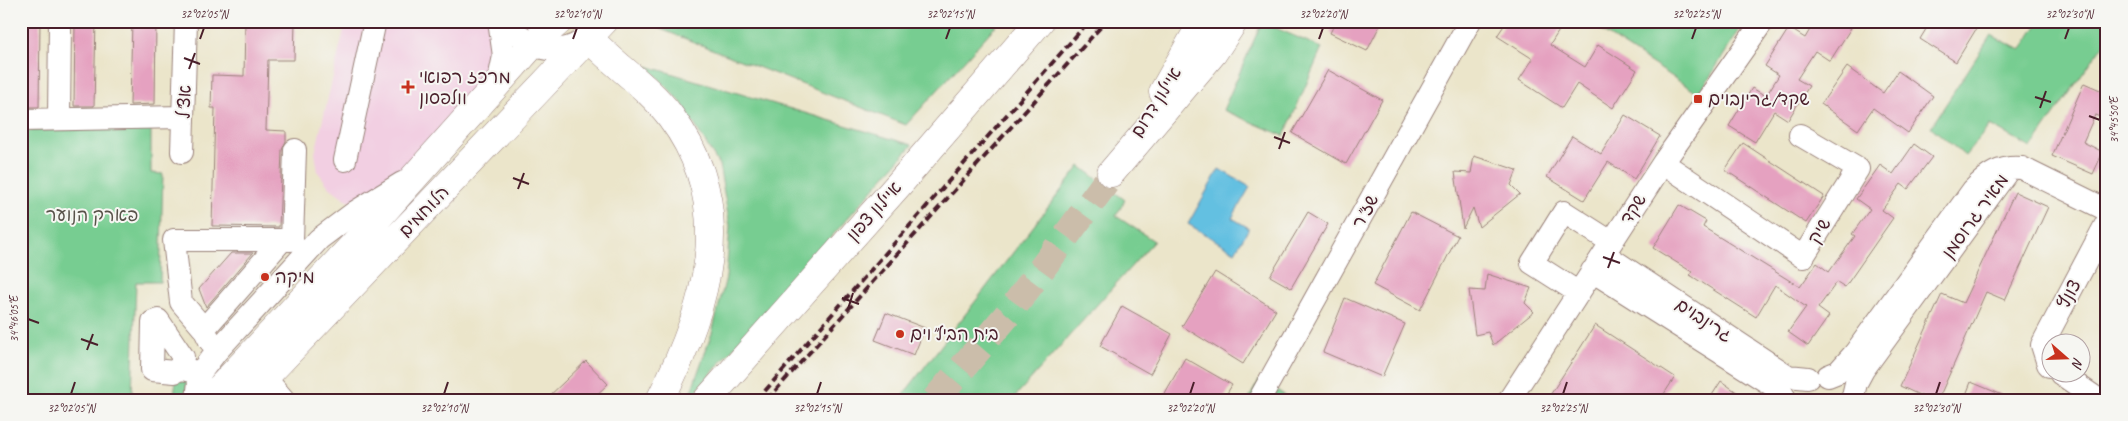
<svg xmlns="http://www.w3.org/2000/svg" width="2128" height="421" viewBox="0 0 2128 421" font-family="Caveat,'Playpen Sans Hebrew',sans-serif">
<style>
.built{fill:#f2cfe2}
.green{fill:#77cd91;stroke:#60765e}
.water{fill:#63c0e1;stroke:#567086}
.building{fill:#e5a1c0}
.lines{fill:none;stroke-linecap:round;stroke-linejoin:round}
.highway-tunnel{stroke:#cbbdaa;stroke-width:28;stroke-dasharray:28 14;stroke-linecap:butt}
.minor-casing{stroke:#9a827a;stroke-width:24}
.major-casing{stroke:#9a827a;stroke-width:29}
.highway-casing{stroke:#9a827a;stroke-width:29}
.minor{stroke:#fff;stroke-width:22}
.major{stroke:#fff;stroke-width:28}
.highway{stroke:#fff;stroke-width:28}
.rail{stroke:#4a1f2b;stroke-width:4;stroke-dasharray:8 4;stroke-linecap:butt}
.ticks{fill:none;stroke:#4a1f2b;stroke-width:2}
.poi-dot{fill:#c8321e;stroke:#f6f6f2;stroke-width:2}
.labels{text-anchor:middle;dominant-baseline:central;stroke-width:4;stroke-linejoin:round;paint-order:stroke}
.poi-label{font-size:18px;fill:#4a1f2b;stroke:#f6f6f2;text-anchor:start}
.street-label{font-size:18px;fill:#4a1f2b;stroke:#f6f6f2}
.park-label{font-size:18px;fill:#58534a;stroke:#f6f6f2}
.neatline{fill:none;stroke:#4a1f2b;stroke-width:2}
.ticks-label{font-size:12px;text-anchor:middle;fill:#4a1f2b}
</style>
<rect width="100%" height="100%" fill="#f6f6f2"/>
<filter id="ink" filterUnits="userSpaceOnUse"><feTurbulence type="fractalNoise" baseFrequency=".02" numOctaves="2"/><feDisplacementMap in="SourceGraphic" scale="10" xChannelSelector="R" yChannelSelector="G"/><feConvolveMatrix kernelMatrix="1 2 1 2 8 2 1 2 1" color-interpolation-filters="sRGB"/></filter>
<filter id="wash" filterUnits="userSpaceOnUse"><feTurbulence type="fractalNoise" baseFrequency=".0096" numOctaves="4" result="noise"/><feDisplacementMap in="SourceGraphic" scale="20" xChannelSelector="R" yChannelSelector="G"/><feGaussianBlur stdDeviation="1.12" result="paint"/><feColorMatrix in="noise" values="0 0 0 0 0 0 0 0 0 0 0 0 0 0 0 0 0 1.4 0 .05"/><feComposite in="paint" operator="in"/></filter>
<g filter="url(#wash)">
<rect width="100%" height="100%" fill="#ebe5ca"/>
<path class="built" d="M346,21H548L416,160L355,206L329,187L318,172L315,153Z"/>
<path class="green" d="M640,21H1000L906,125Z
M1586,21H1724L1739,31L1699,94Z
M2040,21H2107V39L2031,148L1990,125L1965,156L1931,127L1991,35L2021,50Z
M1262,22L1322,48L1284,136L1223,110Z
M647,66L912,145L688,400L712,333L726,277L730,226L719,165L681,102Z
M151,127V173L163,174L160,282H136L132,396L166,400H21V131Z
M1080,166L1125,200L1116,216L1154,241L1012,400H899Z
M1260,379L1292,400H1248Z
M176,381L187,382L186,390L179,400H167L168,394H174Z"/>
<path class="water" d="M1219,169L1250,187L1232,218L1249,228L1235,252L1188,224Z"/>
<g id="blocks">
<path class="building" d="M21,21H40L39,107H21Z
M75,21H96L94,106H74Z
M132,21H156L155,104L130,105Z
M245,21L295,22L294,60H268L266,130L286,131V141L282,150L279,227L212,226L215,108H211L212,75L244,76Z
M1336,21H1382L1367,51L1330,33Z
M1507,21H1565L1550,45L1585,67L1598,45L1637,70L1613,108L1577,84L1562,108L1519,80L1533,59L1497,36Z
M1815,21H1839L1851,28L1830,61L1815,51L1797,79L1809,86L1788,120L1774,111L1755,142L1729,126L1752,88L1766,96L1779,75L1765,66L1789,28L1805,38Z
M1931,21H1981L1956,62L1920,39Z
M1847,67L1883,93L1898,71L1933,96L1908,133L1873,108L1858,130L1821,104Z
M1328,70L1382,100L1346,164L1292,133Z
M2084,83L2107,93V120L2095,115L2083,142L2103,152L2093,174L2052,156Z
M1625,115L1660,136L1634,179L1608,162L1584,200L1547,177L1572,136L1601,154Z
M1743,143L1824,196L1806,223L1725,170Z
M1914,144L1932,157L1908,189L1901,184L1882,210L1893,218L1845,287L1837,282L1818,308L1829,316L1808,346L1788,332L1806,307L1775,285L1756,317L1690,275L1692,272L1653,248L1679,205L1706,221L1703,227L1800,287L1817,263L1829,272L1855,236L1852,234L1870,209L1856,199L1880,165L1893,174Z
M1474,156L1517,170L1511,185L1520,194L1479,227L1473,208L1463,228L1455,172L1471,173Z
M2015,192L2048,207L2005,300L1986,292L1938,400H1930L1900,386L1942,294L1963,303Z
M1308,212L1328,224L1291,288L1270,276Z
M1411,212L1458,236L1420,310L1373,285Z
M231,253H253L206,307L199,289Z
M1215,272L1276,310L1243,364L1182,326Z
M1487,274L1531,288L1525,303L1534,312L1493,345L1488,332L1475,335L1469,290L1485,291Z
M1345,298L1405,324L1382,377L1323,352Z
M1122,306L1172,334L1150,374L1100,346Z
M886,313L925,328L914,355L875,340Z
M1595,325L1675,377L1660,400H1547Z
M1185,358L1232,385L1223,400H1161Z
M586,361L608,384L591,400H545Z
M1721,381L1748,400H1709Z
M1971,382L2012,399V400H1964Z"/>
</g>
</g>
<g filter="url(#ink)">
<use href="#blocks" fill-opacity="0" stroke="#9a827a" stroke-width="1"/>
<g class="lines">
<path class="highway-tunnel" d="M935,400L1009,313L1106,182"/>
<defs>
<path id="minor" d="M500,21C530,42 547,62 583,41
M498,84L504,56L499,21
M59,119L60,21
M21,120L183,117
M182,152L186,21
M345,160L375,21
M1663,163L1803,257L1858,169L1800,135
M292,240L295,150
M1604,254L1788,376L1808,378
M1592,271L1780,390L1786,400
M1579,293L1532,263L1564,212L1611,242
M204,329L181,302L174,240H282
M210,341L204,329L282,240H291
M2050,366L2048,364L2042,345L2107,222
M180,368L183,357L158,320L153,322L152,370L175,372L180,368L200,373
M2061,374L2099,400
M1828,376L1838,372L1855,353L1973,190C1988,174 2000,166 2022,168L2107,210
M265,378L284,400
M197,400L200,373L216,352L319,239L355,212L402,183
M1259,400L1470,21
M1509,400L1663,163L1763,21
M1852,400L1856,383L1863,370L2010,168"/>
<path id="major" d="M209,400L359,239L533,44L559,21
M243,400L604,21"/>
<path id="highway" d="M589,38C615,66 648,86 671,117C739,208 707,308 660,400
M1163,92L1203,21
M1111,173L1213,53L1234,21
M707,400L900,183L1040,21"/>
</defs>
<use href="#minor" class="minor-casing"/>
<use href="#major" class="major-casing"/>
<use href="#highway" class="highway-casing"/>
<use href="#minor" class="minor"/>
<use href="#major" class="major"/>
<use href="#highway" class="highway"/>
<path class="rail" d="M757,400L1089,21
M767,400L1106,21"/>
</g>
</g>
<path class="ticks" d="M200,39L204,28M573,39L577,28M946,39L950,28M1319,39L1323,28M1692,39L1696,28M2065,39L2069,28M184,58L200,64M189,69L195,53M2035,97L2051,102M2040,108L2046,91M2089,116L2100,120M1274,137L1290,143M1279,149L1285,132M513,178L529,184M518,189L524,173M1603,257L1620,263M1608,268L1614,252M842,298L859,304M848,309L853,293M28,319L39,323M81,339L98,345M87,350L93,334M71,394L75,382M444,394L448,382M817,394L821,382M1190,394L1194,382M1563,394L1567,382M1936,394L1940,382"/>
<g class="poi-dot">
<path d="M405.5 79.5h5v5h5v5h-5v5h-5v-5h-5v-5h5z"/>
<rect x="1693" y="94" width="10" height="10" rx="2.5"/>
<circle cx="265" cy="277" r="5"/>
<circle cx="900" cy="334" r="5"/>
</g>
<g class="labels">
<g class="poi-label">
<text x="419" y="77">מרכז רפואי<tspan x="419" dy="21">וולפסון</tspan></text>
<text x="1708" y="99">שקד/גרינבוים</text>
<text x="275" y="277">מיקה</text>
<text x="910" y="334">בית הביל"וים</text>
</g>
<g class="street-label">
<text transform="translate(184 102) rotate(-88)">אצ"ל</text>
<text transform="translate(1156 102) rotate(-58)">איילון דרום</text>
<text transform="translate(1633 209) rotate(-57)">שקד</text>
<text transform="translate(424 211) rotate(-46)">הלוחמים</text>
<text transform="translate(874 211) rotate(-48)">איילון צפון</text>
<text transform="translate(1365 211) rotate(-61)">שז"ר</text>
<text transform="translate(1975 216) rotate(-54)">מאיר גרוסמן</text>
<text transform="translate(1819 231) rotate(-58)">שיק</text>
<text transform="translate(2069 294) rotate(-62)">צונץ</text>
<text transform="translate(1704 320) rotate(34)">גרינבוים</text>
</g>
<g class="park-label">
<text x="92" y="215">פארק הנוער</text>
</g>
</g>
<rect width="2128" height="421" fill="none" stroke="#f6f6f2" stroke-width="55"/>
<g transform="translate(2066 358) rotate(110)"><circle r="24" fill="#f6f6f2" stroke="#b1a0a2"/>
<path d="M0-4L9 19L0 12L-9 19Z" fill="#c8321e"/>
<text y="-8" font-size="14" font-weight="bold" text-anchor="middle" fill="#4a1f2b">N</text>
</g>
<rect x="28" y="28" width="2072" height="366" class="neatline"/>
<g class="ticks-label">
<text x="204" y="18">32°02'05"N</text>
<text x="577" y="18">32°02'10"N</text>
<text x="950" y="18">32°02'15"N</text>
<text x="1323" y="18">32°02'20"N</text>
<text x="1696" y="18">32°02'25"N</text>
<text x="2069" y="18">32°02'30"N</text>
<text transform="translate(2114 120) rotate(-90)" y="4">34°45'50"E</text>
<text transform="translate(14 319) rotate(-90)" y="4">34°46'05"E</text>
<text x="71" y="412">32°02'05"N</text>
<text x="444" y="412">32°02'10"N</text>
<text x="817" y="412">32°02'15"N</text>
<text x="1190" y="412">32°02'20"N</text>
<text x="1563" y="412">32°02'25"N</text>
<text x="1936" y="412">32°02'30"N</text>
</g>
</svg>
